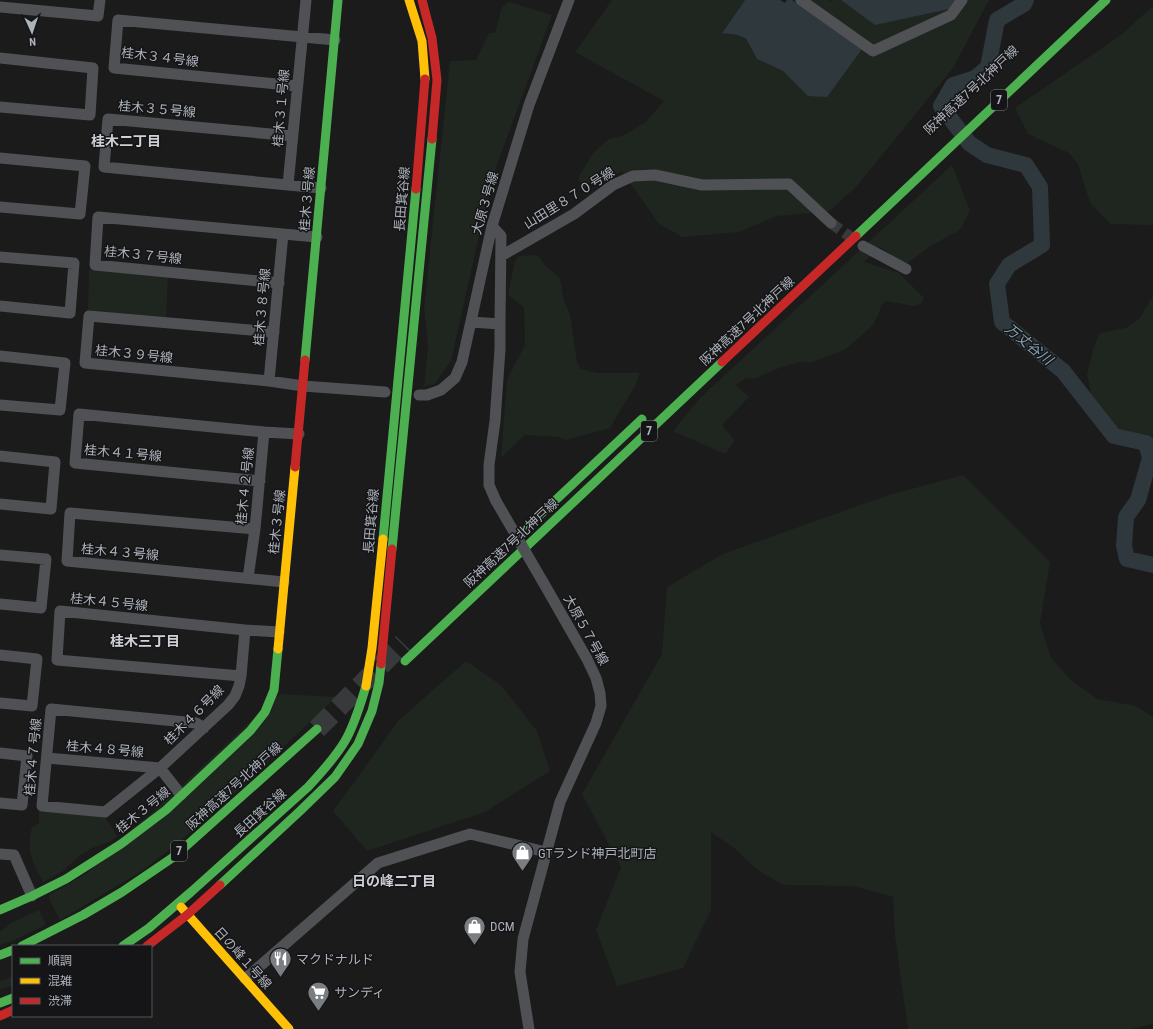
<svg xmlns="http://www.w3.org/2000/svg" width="1153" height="1029" viewBox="0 0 1153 1029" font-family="'Roboto Condensed','Noto Sans JP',sans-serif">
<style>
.green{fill:#1f261f}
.water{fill:#2e383d}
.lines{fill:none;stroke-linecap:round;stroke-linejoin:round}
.river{stroke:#2e383d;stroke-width:16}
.street-tunnel{stroke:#38393b;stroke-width:11;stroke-dasharray:11 5.5;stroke-linecap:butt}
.highway-tunnel{stroke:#38393b;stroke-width:20;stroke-dasharray:20 10;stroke-linecap:butt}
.street{stroke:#4f5154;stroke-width:11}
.fast{stroke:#4caf50;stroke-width:9}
.slow{stroke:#ffc107;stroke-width:9}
.jam{stroke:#c62828;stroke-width:9}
.street-bridge{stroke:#4f5154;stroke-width:11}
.labels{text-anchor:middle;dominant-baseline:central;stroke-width:3;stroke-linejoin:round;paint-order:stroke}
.shield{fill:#151517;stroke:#7f848a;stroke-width:1}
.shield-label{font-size:12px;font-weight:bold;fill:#adb3bb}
.street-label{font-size:13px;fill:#adb3bb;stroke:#151517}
.poi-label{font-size:13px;fill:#adb3bb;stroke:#151517;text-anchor:start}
.neighbourhood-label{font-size:14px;font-weight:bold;fill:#ced2d7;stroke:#151517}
.water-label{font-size:14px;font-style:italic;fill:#86a5b4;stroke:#151517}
</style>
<rect width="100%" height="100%" fill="#1b1b1b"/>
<path class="green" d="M612,0H745L722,32L738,35L746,40L757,59L783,71L808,96L862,49L792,0H828L830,2L831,0H841L876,25L956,0H989L953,68L856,187L828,212L776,216L739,232L682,237L658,223L622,171L584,189L578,178L593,153L609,139L622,136L646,122L664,101L575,52Z
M509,2L552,15L491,181L451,361L435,384L424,386L428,347L424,308L450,61L476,60L489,33H495L502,7Z
M1153,6V225L1111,224L1090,203L1078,164L1069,153L1028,134L1015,108L1121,35Z
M952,165L970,210L960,230L929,247L905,265L880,247L864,262L899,273L924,298L921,304L914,306L886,301L881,305L879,313L873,325L846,349L813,362H799L779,368L754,379L746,378L736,385L749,397L722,425L735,441L725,454L673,431L700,398Z
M533,255L540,257L544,264L560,279L564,301L570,314L577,363L581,369L597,373H640L635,386L610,428L567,440L560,437L525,435L501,458L507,380L525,345L524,307L508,295L515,261L519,256Z
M89,269L168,276L166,318L88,310Z
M1153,296V456L1147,447L1136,438L1110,423L1100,413L1093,401L1087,374L1094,346L1100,333L1126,328L1139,319Z
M963,475L1050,562L1040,623L1051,658L1070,679L1097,699L1136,706L1153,717V1024L1130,1029H908L895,936L893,897L853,886L783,885L756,869L734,848L711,832V910L683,968L617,986L596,930L621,867L582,794L662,654L667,587L723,554L886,496Z
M466,661L501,685L537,731L550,771L485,812L367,851L333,811L399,720Z
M280,694L336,697L205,821L142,871L60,920L49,899V895L86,874Z
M39,811L105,817L117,836L111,841L92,848L79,856L63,871L43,882C32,861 26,852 32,827L39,823Z
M39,910L46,925L12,941L0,945V932L13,922Z
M13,976V985L0,990V981Z"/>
<path class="water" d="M745,0H780L785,3L787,0H792L862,49L827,97L808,96L783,71L757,59L746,39L738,35L722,33Z
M841,0H956L949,9L875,25Z"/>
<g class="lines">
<path class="river" d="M1026,0L1024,4L997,20L988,67L975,78L953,85L941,106L969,143L987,155L1026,165L1040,187L1042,245L1009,265L997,284L1002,322L1063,371L1114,436L1146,443L1150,458L1138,500L1126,517L1124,546L1127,559L1153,565"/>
<path class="street-tunnel" d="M831,223L856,241"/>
<path class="highway-tunnel" d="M317,729L403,643"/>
<path class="street" d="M306,0L288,185L321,188
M801,0L873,51L951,15L962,0
M0,7L98,16L100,0
M0,58L93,68L90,115L0,107
M297,86L114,68L118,20L335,40
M0,158L85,166L80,214L0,207
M288,185L104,167L108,119L293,136
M492,226L501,236L500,324
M317,237L283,234L269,381L303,386L385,392
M863,246L906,269
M501,256L574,214L613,185L633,176L655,175L702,185L789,184L831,223
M0,257L74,263L70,313L0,306
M279,283L95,265L98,217L283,234
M471,322L500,324V349L495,421L489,465V485L496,501
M0,356L65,363L60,410L0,405
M269,381L85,363L89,316L274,332
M419,395H427L441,390L455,378L462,362L492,226L529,105L569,0
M0,456L55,462L51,509L0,504
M260,481L75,463L79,414L264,432
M255,529L70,513L67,561L284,582
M0,555L46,559L41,608L0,604
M248,578L255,529L264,432L299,434
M0,655L37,659L32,706L0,703
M241,676L57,660L60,611L245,630
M0,753L27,756L22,805L0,803
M47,758L160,768
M160,768L105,812L42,806L51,709L196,723L204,728
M181,795L160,768L228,705L235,696L239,686L241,676L245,630L279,632
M0,854L14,855L32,896
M245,979L378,863L470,834L546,852
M529,1029L520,972L523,939L560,802L596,723L601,706L600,693L596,678L587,659L543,582"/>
<path class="fast" d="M856,236L1106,0
M305,360L338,0
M528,526L642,419
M383,539L416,189
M392,549L432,139
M405,661L722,362
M220,885L300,811L335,777L358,744L372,711L379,683L381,664
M0,910L32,896L66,879L121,844L166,810L250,731L265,712L274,690L278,649
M22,946L83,915L122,892L175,856L317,729
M123,946L149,928L191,892L308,787C321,773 335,758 345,741C355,724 360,705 366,686
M0,955L13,950
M0,1003L13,998"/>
<path class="slow" d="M409,0L422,41L425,79
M278,649L295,467
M366,686L372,648L383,539
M181,907L289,1029"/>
<path class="jam" d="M422,0L432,38L437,80L432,139
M416,189L425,79
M722,362L856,236
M295,467L305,360
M381,664L392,549
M147,946L187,915L220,885
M0,1016L13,1010"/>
<path class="street-bridge" d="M496,501L543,582"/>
</g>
<defs>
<symbol id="shop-pin" viewBox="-11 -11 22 30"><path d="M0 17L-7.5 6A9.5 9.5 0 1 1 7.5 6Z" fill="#7a7e83" stroke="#151517"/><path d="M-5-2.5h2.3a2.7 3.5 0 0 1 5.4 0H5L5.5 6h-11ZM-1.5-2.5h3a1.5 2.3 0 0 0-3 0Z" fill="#fff"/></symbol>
<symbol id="restaurant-pin" viewBox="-11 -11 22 30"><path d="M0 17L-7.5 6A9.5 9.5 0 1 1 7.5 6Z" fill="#7a7e83" stroke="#151517"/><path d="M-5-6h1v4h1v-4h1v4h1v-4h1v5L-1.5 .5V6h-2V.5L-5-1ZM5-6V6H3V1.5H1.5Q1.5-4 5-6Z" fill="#fff"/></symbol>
<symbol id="supermarket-pin" viewBox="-11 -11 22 30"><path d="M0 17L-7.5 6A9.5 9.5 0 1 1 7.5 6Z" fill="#7a7e83" stroke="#151517"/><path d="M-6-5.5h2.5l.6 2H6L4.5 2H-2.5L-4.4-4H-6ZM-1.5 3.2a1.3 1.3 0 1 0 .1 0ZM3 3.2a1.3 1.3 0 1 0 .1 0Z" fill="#fff"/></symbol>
</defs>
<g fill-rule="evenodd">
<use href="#shop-pin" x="510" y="840" width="25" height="34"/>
<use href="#shop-pin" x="462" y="914" width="25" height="34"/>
<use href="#restaurant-pin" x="268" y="946" width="25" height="34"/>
<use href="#supermarket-pin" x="306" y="980" width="25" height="34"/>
</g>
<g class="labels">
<g class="shield">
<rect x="991" y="90" width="16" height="20" rx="3"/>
<rect x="641" y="421" width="16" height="20" rx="3"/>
<rect x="171" y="841" width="16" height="20" rx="3"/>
</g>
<g class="shield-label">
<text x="999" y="100">7</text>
<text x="649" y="431">7</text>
<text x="179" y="851">7</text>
</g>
<g class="street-label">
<text transform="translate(160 57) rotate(7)">桂木３４号線</text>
<text transform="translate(971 90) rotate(-43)">阪神高速7号北神戸線</text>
<text transform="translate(281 108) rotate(-85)">桂木３１号線</text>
<text transform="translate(157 109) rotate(5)">桂木３５号線</text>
<text transform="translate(569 198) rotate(-32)">山田里８７０号線</text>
<text transform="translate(307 199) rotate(-85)">桂木３号線</text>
<text transform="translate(402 199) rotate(-85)">長田箕谷線</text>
<text transform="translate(485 203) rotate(-74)">大原３号線</text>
<text transform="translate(143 255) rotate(6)">桂木３７号線</text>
<text transform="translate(262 307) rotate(-85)">桂木３８号線</text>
<text transform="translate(747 321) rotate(-43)">阪神高速7号北神戸線</text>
<text transform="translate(134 354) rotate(6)">桂木３９号線</text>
<text transform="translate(123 453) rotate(5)">桂木４１号線</text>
<text transform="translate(245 486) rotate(-84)">桂木４２号線</text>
<text transform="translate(371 521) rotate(-85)">長田箕谷線</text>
<text transform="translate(277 522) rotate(-84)">桂木３号線</text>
<text transform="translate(511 543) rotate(-43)">阪神高速7号北神戸線</text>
<text transform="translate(120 552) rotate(5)">桂木４３号線</text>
<text transform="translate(109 602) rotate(6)">桂木４５号線</text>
<text transform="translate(586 630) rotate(61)">大原５７号線</text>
<text transform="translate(194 715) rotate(-45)">桂木４６号線</text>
<text transform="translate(105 749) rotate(5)">桂木４８号線</text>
<text transform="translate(33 757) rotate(-85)">桂木４７号線</text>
<text transform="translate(234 786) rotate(-42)">阪神高速7号北神戸線</text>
<text transform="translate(143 810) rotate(-39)">桂木３号線</text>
<text transform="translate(260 813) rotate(-42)">長田箕谷線</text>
<text transform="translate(243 958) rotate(48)">日の峰１号線</text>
</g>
<g class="poi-label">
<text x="538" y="853">GTランド神戸北町店</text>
<text x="490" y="926">DCM</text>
<text x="296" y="959">マクドナルド</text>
<text x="334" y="992">サンディ</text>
</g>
<g class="neighbourhood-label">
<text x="126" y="141">桂木二丁目</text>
<text x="145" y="641">桂木三丁目</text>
<text x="394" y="881">日の峰二丁目</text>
</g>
<g class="water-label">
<text transform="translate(1029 344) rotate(39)">万丈谷川</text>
</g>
</g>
<rect x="12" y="945" width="140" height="72" fill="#151517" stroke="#525459"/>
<rect x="20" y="958" width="20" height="6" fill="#4caf50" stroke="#525459"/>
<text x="48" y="965" font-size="12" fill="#adb3bb">順調</text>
<rect x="20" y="978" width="20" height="6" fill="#ffc107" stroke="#525459"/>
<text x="48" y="985" font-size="12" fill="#adb3bb">混雑</text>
<rect x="20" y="998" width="20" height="6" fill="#c62828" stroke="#525459"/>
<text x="48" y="1005" font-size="12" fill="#adb3bb">渋滞</text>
<g transform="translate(32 32) rotate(177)" stroke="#151517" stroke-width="3" paint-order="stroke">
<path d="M0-3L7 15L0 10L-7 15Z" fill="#adb3bb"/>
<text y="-6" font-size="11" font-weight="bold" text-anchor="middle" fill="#adb3bb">N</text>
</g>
</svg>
